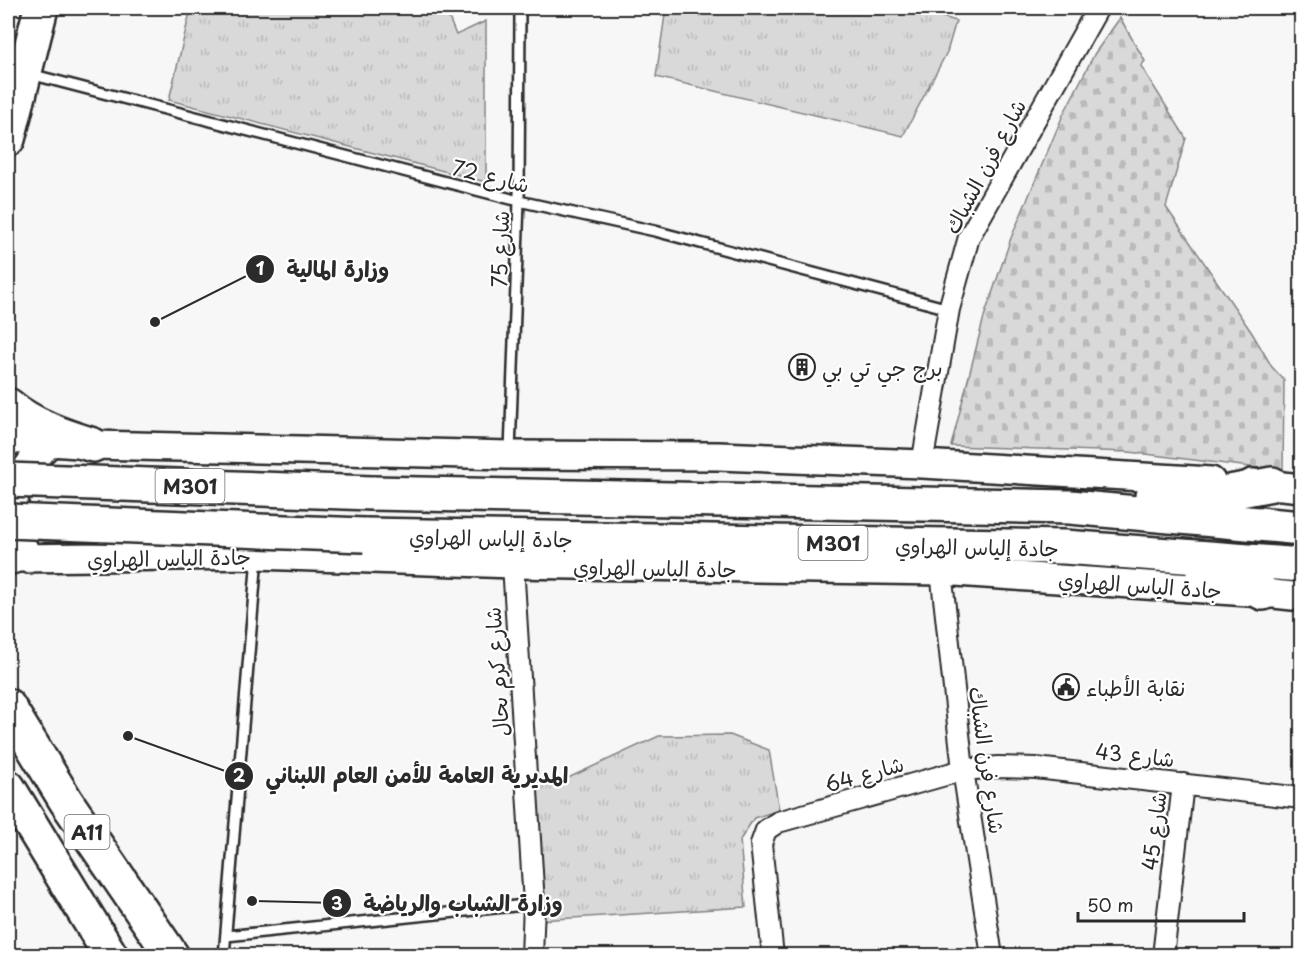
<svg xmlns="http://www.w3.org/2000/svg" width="1309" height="963" viewBox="0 0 1309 963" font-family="'Playpen Sans','Playpen Sans Arabic',sans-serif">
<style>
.grass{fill:url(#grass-tufts);stroke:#828282;stroke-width:1.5}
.cemetery{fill:url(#cemetery-stones);stroke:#828282;stroke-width:1.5}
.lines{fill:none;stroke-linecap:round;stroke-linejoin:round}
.lane-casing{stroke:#2b2b2b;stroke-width:14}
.street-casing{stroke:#2b2b2b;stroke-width:24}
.secondary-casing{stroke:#2b2b2b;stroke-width:32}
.highway-casing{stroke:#2b2b2b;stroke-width:38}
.lane{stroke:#fff;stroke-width:9}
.street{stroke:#fff;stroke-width:20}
.secondary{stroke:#fff;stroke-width:27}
.highway{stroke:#fff;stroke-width:33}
.highway-bridge-casing{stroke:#2b2b2b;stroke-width:38;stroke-linecap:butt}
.highway-bridge{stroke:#fff;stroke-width:33}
.labels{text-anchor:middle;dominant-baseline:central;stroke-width:4.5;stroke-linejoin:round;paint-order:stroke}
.shield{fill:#fff;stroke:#6b6b6b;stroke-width:1.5}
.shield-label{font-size:20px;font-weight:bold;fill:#2b2b2b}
.street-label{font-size:21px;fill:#2b2b2b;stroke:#fff}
.poi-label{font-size:21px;fill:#2b2b2b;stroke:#fff;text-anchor:start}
.leader{fill:none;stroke:#2b2b2b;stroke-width:2}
.callout-dot{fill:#2b2b2b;stroke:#fff;stroke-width:2}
.mark-label{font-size:18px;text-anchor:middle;font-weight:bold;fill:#fff}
.callout-label{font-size:22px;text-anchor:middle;font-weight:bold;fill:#2b2b2b;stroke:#fff;stroke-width:4.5;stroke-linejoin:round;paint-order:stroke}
</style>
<defs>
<pattern id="grass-tufts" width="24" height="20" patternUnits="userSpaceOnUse" patternTransform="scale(1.5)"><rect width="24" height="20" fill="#d9d9d9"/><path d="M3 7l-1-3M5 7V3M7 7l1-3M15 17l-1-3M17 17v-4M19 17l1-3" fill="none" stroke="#bababa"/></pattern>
<pattern id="cemetery-stones" width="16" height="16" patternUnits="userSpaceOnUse" patternTransform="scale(1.5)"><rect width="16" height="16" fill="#d9d9d9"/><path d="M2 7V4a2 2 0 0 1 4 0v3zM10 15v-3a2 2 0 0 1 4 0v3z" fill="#bababa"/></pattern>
</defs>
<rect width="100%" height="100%" fill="#f7f7f7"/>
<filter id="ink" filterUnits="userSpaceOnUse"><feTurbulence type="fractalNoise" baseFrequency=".0167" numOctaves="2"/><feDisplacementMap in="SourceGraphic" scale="12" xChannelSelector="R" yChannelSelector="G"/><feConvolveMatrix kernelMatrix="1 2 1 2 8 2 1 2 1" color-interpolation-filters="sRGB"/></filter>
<g filter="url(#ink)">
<path class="grass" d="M191,8H445L456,35L486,21V182L169,100Z
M666,8H913L956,21L947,52L903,136L656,77Z
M730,735L769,750L779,810L754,818L740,840L746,907L540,920L532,783L566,779L659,736Z"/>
<path class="cemetery" d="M1120,18L1145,61L1141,66L1186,138L1166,207L1252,333L1272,367L1284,380L1283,471L1129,452L951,446L984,317L1011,238L1063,115L1095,53Z"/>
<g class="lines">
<defs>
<path id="lane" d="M30,74L519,201L655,231L949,309
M510,452L519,201L520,8
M226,936L534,904
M224,956L257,557"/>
<path id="street" d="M922,464L949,309L969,237L1098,8
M513,564L534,904L532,956
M941,571L963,770L992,956
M773,956L761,844L766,830L778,822L963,770L998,767L1036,768L1302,798
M1163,956L1183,784"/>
<path id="secondary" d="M8,439L93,445L510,455L718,456L922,464L1211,481
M1252,483L1302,488
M29,559C3,512 10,478 50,443
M8,561L18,558L257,555L513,564L941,571L1263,593L1302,597"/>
<path id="highway" d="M8,139L41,8
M8,405C33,426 63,436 93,445
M372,493L1070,507L1302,528
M1152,496L1214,495L1272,484
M364,535L1064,547L1302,565
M1203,575L1241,581L1263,593
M8,706L66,801L172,956
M8,787L111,956"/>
</defs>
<use href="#lane" class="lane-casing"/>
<use href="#street" class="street-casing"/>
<use href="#secondary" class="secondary-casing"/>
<use href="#highway" class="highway-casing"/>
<use href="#lane" class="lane"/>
<use href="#street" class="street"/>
<use href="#secondary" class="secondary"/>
<use href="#highway" class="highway"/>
<defs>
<path id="highway-bridge" d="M8,480L372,493
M8,521L364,535"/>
</defs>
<use href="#highway-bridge" class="highway-bridge-casing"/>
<use href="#highway-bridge" class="highway-bridge"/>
</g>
</g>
<defs>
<symbol id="building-ring" viewBox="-11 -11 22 22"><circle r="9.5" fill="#fff" stroke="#2b2b2b" stroke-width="1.5"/><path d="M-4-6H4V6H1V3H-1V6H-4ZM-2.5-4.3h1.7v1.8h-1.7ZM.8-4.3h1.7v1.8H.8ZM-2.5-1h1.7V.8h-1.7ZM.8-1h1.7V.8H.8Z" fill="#2b2b2b"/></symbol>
<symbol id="civic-ring" viewBox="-11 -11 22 22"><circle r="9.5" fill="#fff" stroke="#2b2b2b" stroke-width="1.5"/><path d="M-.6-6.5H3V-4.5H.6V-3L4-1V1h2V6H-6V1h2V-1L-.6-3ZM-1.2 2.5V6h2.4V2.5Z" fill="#2b2b2b"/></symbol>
</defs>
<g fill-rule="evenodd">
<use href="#building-ring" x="787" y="352" width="30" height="30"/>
<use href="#civic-ring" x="1051" y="672" width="30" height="30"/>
</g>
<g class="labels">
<g class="shield">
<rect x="155.5" y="469" width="69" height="34" rx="4.5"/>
<rect x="798.5" y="526" width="69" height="34" rx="4.5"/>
<rect x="64.5" y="815" width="45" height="34" rx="4.5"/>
</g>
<g class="shield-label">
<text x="190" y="486">M301</text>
<text x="833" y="543">M301</text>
<text x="87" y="832">A11</text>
</g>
<g class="street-label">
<text transform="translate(984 166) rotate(-62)">شارع فرن الشباك</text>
<text transform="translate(491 175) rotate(14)">شارع 72</text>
<text transform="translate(499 249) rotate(-88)">شارع 75</text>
<text transform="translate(491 537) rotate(1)">جادة إلياس الهراوي</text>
<text transform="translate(977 546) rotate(1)">جادة إلياس الهراوي</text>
<text transform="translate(169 557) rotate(-1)">جادة الياس الهراوي</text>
<text transform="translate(655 567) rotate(1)">جادة الياس الهراوي</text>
<text transform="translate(1140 584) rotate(4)">جادة الياس الهراوي</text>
<text transform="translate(496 672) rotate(-94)">شارع كرم ىحال</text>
<text transform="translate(1135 754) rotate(6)">شارع 43</text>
<text transform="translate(988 760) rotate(82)">شارع فرن الشباك</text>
<text transform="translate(864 773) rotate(-16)">شارع 64</text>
<text transform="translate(1153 831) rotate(-83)">شارع 45</text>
</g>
<g class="poi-label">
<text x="822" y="367">برج جي تي بي</text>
<text x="1086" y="687">نقابة الأطباء</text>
</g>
</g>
<path class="leader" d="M155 322L260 269M128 736L239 776M252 901L337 903"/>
<g class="callout-dot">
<circle cx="155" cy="322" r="6"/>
<circle cx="128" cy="736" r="6"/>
<circle cx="252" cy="901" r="6"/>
<circle cx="260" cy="269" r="15"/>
<circle cx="239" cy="776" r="15"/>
<circle cx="337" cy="903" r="15"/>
</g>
<g class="mark-label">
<text x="260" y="275">1</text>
<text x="239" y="782">2</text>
<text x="337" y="910">3</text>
</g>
<g class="callout-label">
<text x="338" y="277">وزارة المالية</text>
<text x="417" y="783">المديرية العامة للأمن العام اللبناني</text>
<text x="463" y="911">وزارة الشباب والرياضة</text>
</g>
<rect width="1309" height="963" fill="none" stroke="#fff" stroke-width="30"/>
<rect x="15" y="15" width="1279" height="933" fill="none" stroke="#2b2b2b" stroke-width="2" filter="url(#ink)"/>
<path d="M1078 912v9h166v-9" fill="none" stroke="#2b2b2b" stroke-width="3"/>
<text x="1087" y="912" font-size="18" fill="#2b2b2b" stroke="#ffffff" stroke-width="4.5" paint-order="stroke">50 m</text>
</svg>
